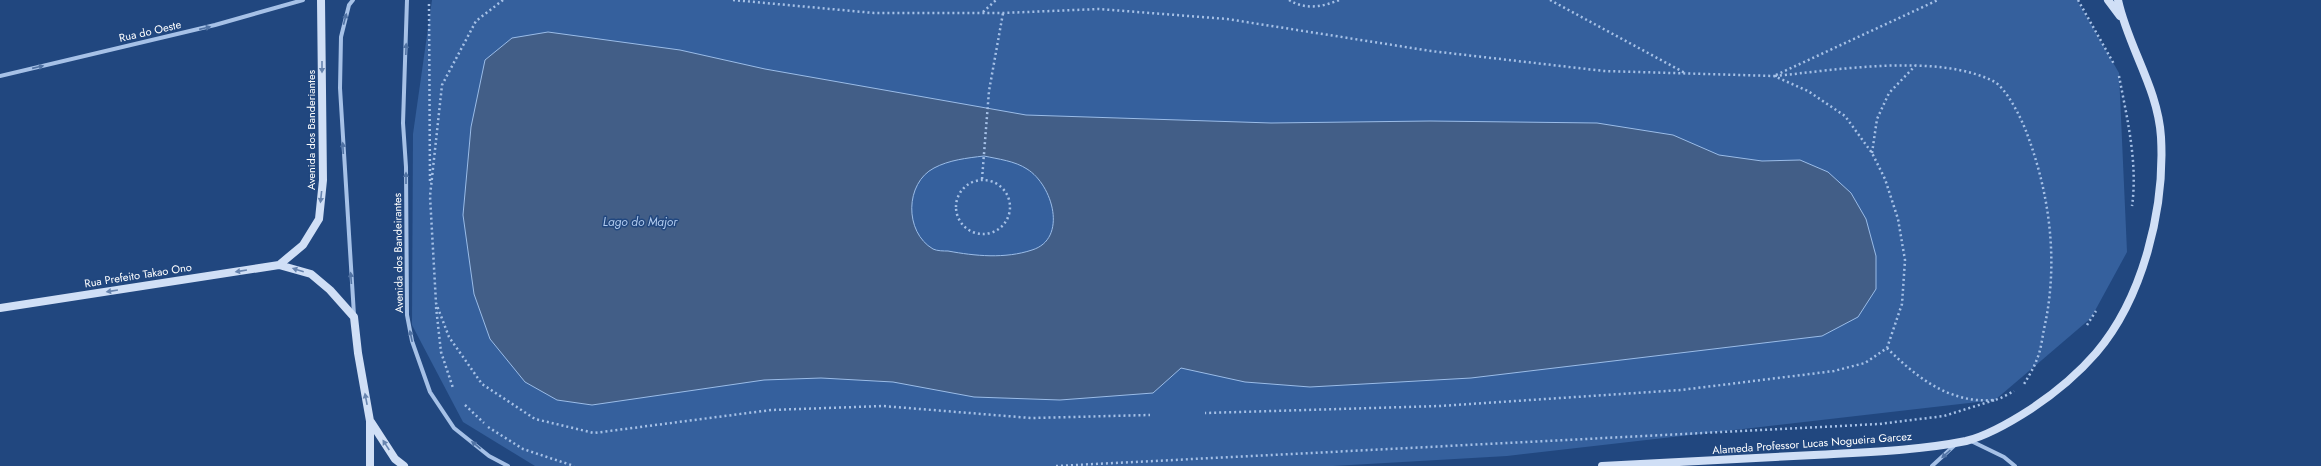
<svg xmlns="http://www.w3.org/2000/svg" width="2321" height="466" viewBox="0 0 2321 466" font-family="Jost,sans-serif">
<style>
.green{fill:#35609d}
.water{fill:#425e87;stroke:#9abce8;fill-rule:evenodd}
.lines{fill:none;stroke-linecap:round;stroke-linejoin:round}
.path{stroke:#a6c1e7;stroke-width:2.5;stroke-dasharray:2 3;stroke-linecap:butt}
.minor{stroke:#a6c1e7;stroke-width:4}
.secondary{stroke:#d0dff6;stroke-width:8}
.oneway{fill:#5072a3}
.oneway2{fill:#6784af}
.labels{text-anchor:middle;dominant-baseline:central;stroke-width:3;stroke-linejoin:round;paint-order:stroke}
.street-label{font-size:11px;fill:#fff;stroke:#21477f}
.water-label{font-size:12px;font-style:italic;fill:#b1cbef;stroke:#21477f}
</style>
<rect width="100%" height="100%" fill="#21477f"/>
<path class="green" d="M432,0H2077L2119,73L2127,252L2091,318L1995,400L1507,456L1333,466H535L463,422L412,325L413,134Z"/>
<path class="water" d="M548,32L680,50L765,69L1026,115L1271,123L1430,121L1597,123L1673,135L1719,155L1762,161L1800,160L1828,172L1851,193L1866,219L1876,256V289L1858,317L1822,336L1471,378L1310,387L1245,382L1181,368L1153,393L1060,400L974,397L893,382L821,378L764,380L592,405L557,400L525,382L490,339L474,294L463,215L471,127L485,60L512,38ZM984,156C998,159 1015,161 1027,169C1053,185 1068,239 1032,250C1005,259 975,256 948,251C944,251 937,251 933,249C904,232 905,183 934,168C949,160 967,158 984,156Z"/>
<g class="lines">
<path class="path" d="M503,0L476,21L442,85L430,196L436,303L449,337L482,384L535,419L594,433L771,410L883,406L1031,418L1150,415
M733,0L874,13H1003L1099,9L1227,19L1431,51L1604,71L1774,76L1808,91L1845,116L1872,153L1885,179L1898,219L1905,260L1902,304L1887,348L1865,363L1834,371L1681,390L1440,406L1205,413
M1289,0C1305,10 1323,7 1339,0
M1550,0L1685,73
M2078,0L2114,64
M429,4L430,183
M983,12L996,0
M1776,75L1938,0
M1775,76C1836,70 1937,53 1993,81C2006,87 2021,118 2026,131C2050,194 2059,263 2044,329C2042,339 2041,350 2037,359C2034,368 2028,377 2023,386
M2119,76C2127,118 2138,163 2132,206
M1872,153L1877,119L1889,93L1915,66
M982,179L989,91L1003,13
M956 207a27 27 0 1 1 54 0a27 27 0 1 1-54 0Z
M436,307L441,352L453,388
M2087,325L2096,311
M1887,348C1916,377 1950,404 1994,400C2001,399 2008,394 2014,391
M465,405L484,423
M488,427L523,449L574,466
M1056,466L1879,424L1944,416L1995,400"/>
<path class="minor" d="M353,0L349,5L341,37L340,88L354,315
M407,0L403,123L406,167L407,315L412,341L430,392L454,428L489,456L508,466
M0,76L215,25L303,0
M1969,440L2004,457L2015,466
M1932,466L1956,444"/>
<path class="secondary" d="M2108,0L2120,16
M279,265L303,245L319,219L323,180L321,0
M0,308L279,265L311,274L330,290L354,317L358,353L370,421V466
M371,422L395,459L404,466
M1602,466C1672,462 1743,459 1814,455C1864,452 1916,451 1966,441C1986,436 2014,420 2031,409C2055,393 2077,375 2096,353C2143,298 2165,209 2161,137C2158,88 2128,47 2118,0"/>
</g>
<defs><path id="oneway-solid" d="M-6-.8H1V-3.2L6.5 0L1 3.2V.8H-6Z"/></defs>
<g class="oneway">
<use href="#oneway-solid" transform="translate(345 19) rotate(-75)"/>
<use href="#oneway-solid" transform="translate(205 28) rotate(-13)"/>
<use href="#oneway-solid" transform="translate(406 49) rotate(-88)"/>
<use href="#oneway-solid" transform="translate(38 67) rotate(-13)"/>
<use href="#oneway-solid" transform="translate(343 148) rotate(-93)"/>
<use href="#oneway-solid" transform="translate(406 178) rotate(-90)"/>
<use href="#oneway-solid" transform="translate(351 278) rotate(-94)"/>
<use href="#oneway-solid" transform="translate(411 336) rotate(-102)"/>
<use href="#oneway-solid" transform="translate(476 445) rotate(-141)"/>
<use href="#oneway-solid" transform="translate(1946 454) rotate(138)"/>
</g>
<g class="oneway2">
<use href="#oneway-solid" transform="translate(322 67) rotate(90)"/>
<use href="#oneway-solid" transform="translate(321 197) rotate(96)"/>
<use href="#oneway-solid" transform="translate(298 270) rotate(-163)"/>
<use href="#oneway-solid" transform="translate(241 271) rotate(171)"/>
<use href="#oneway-solid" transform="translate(112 291) rotate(171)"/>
<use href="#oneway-solid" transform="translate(366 399) rotate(-101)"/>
<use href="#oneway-solid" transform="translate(386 445) rotate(-123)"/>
</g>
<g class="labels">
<g class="street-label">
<text transform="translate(150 31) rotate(-13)">Rua do Oeste</text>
<text transform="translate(311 130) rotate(-90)">Avenida dos Banderiantes</text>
<text transform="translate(398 253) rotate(-91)">Avenida dos Bandeirantes</text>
<text transform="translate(138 275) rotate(-9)">Rua Prefeito Takao Ono</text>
<text transform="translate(1812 443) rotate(-4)">Alameda Professor Lucas Nogueira Garcez</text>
</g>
<g class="water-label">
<text x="640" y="222">Lago do Major</text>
</g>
</g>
</svg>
